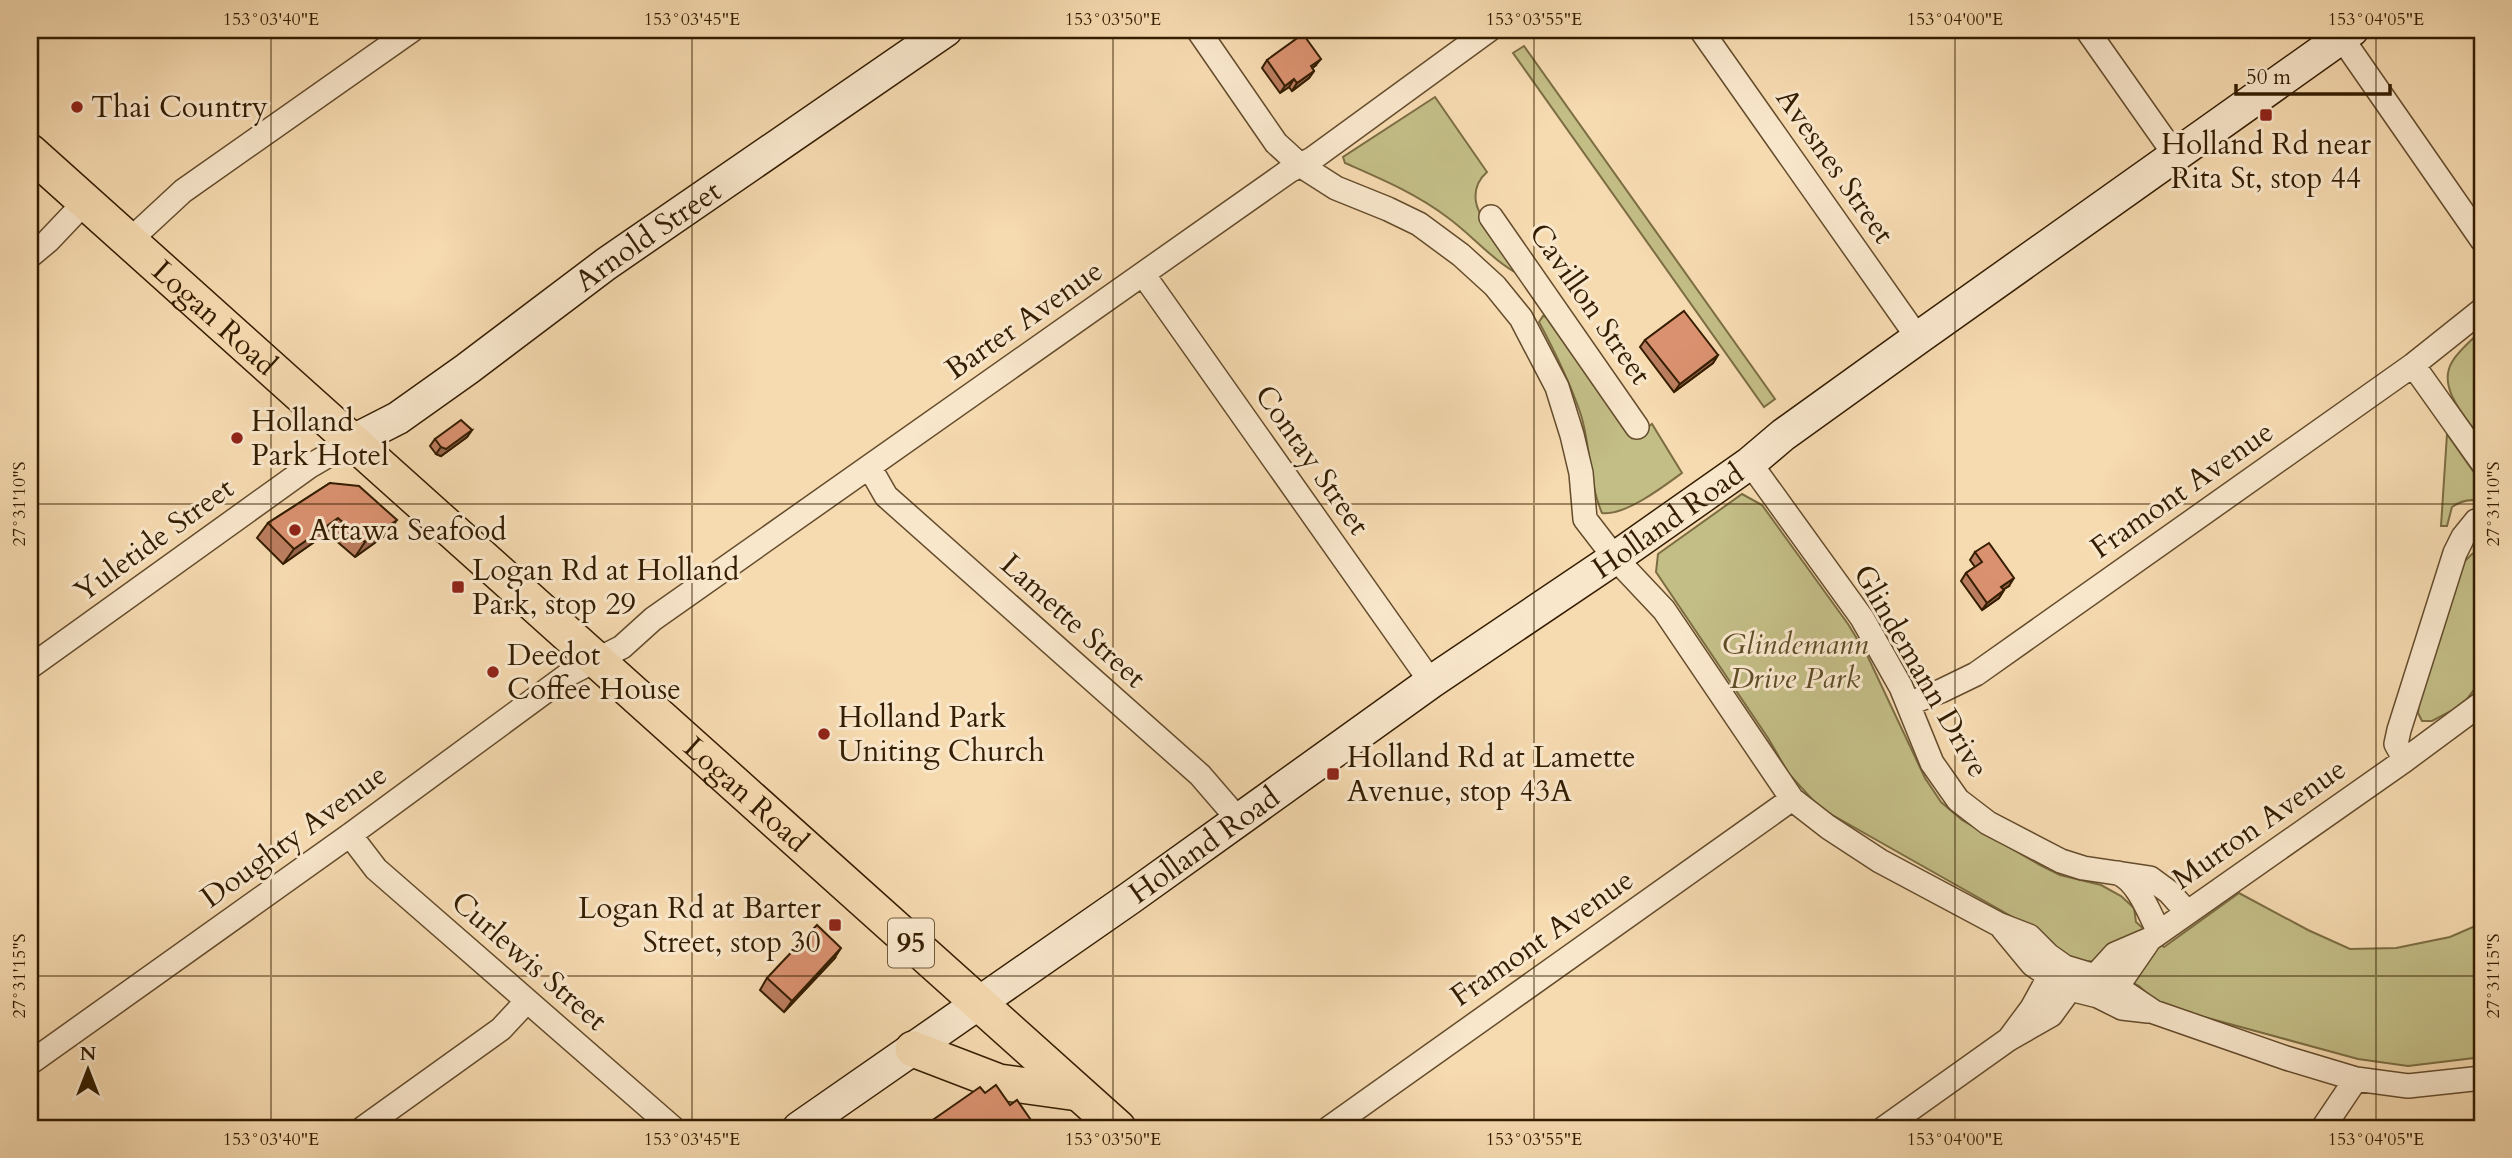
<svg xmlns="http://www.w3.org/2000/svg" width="2512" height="1158" viewBox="0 0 2512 1158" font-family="Cardo,serif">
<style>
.green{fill:#c3bd86;stroke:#7c6d43;stroke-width:2}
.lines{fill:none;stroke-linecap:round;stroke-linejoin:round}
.street-casing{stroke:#644c2c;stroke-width:26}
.secondary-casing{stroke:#341d00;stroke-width:35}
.primary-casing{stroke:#341d00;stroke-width:38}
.street{stroke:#f9e7cc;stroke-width:23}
.secondary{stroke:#f9e7cc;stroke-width:32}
.primary{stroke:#f6dab0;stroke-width:35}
.wall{fill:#bb7d5f;stroke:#341d00;stroke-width:2}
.shaded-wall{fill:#99664e;stroke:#341d00;stroke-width:2}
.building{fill:#da916f;stroke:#341d00;stroke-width:2}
.ticks{fill:none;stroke:#341d00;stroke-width:2;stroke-opacity:0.45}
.poi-dot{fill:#8f2418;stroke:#f9e7cc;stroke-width:2.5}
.labels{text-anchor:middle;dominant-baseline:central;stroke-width:6;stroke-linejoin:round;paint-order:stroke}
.shield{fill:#f9e7cc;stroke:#6f5a3d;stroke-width:2}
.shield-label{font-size:28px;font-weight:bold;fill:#341d00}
.poi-label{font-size:30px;fill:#341d00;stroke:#f9e7cc;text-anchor:start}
.street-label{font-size:30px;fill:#341d00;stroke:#f9e7cc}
.park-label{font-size:30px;font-style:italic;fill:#5f4d28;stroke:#f9e7cc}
.neatline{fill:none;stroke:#341d00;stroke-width:2.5}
.ticks-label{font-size:18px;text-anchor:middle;fill:#341d00}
</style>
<rect width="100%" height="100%" fill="#f6dab0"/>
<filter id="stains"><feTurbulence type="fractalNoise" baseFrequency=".00286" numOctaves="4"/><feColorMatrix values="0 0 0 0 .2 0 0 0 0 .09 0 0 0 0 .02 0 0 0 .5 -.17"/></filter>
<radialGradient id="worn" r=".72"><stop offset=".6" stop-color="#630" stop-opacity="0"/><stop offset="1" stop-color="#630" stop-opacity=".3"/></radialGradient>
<path class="green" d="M1524,46L1775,399L1764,407L1513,53Z
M1435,97L1487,172C1478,180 1474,190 1476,202C1478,218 1510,259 1520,275C1493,261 1472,235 1447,217C1415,193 1381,179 1345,163L1343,157Z
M1543,316L1546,317L1632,438L1652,424L1682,473C1663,487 1625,516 1602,513C1588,481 1591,444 1580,412C1569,381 1554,350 1539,322Z
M2482,330V440C2468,419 2436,389 2452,362C2459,350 2472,340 2482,330Z
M2447,434L2482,484V502C2471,498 2462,500 2452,507L2447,526H2441Z
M1742,494L1762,505L1848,624L1867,655L1925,778L1941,802L1962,820L2040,865L2060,875L2101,885L2121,896L2134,908L2136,922L2164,947L2239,893L2308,930L2350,949L2396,948L2450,937L2482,923V1057L2408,1066L2358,1059L2160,1005L2139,986L2093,961L2074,963L2025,924L1820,808L1789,774L1768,738L1656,572L1658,554Z
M2482,548V679L2467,699L2453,710L2432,721H2422L2418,713L2419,703L2464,562L2472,554Z"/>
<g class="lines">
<defs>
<path id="street" d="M1198,30L1276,143L1300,165L1336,188L1388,209L1419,224L1461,255L1495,286L1521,318L1557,387L1572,435L1581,473L1585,519L1615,558L1664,610L1792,799L1828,827L1880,861L1998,924L2029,936L2048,955L2065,967L2105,979L2154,1012L2286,1058L2356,1079L2408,1086L2482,1078
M1701,30L1918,338
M2087,30L2175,155
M2341,37L2482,240
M1491,217L1637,427
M128,242L183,191L412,30
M30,256L48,241L85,202
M1143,274L1431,682
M2413,365L2482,462
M1750,463L1862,618L1901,687L1932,763L1958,800L1988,823L2061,861L2083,868L2150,878L2169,892L2187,912
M870,468L886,496L1200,775L1238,819
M30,667L310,466L351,442
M1908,704L1941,691L1976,674L2413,365L2482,310
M2405,760L2396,744L2399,730L2455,553L2463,537L2476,521
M350,835L376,869L673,1128
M2118,873C2138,881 2149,913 2159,932
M2003,929L2032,964L2059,983L2078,991L2098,996L2122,1008L2148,1011
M2150,939L2117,987L2096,995L2095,976L2115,954L2150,939L2405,760L2482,703
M30,1063L350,835L569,674L622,647L653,619L1289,171L1312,159L1489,30
M363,1128L501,1029L527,1001
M1329,1128L1792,799
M1884,1128L2009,1039L2051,1015L2070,989L2068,969L2049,977L2032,1008L2009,1039
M2323,1128L2356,1079"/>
<g id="secondary">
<path id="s1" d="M351,442L398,418L467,369L606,264L946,30"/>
<path id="s2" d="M799,1128L1130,898L1431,682L1615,558L1750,463L1783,435L1918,338L2352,30"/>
</g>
<g id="primary">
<path id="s3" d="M30,152L1118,1128"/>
<path d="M913,1049L999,1082L1078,1093"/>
</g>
</defs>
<use href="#street" class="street-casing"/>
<use href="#secondary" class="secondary-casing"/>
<use href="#primary" class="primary-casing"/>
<use href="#street" class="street"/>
<use href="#secondary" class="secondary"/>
<use href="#primary" class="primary"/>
</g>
<path class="wall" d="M1267,60L1315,66L1312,68L1314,71L1309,78L1292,91L1289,87L1280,93L1262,68Z
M1645,340L1718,355L1713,363L1674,392L1640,347Z
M472,430L467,437L441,456L436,454L430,446L435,439Z
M330,483L387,534L355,557L327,533L283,564L257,538L268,523Z
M1975,552L2009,586L2003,589L2004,590L1999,598L1982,610L1961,581L1966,573L1975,567L1970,560Z
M834,959L784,1012L760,990L767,978Z"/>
<path class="shaded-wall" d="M1321,59L1315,66L1305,73L1311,66Z
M1314,71L1309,78L1292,91L1297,83Z
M1294,79L1289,87L1280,93L1285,86Z
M1718,355L1713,363L1674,392L1680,384Z
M472,430L467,437L441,456L436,454L441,447Z
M338,518L327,533L283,564L294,549Z
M397,520L387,534L355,557L365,542Z
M2014,578L2009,586L1996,594L2001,587Z
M2004,590L1999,598L1982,610L1987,603Z
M841,948L834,959L784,1012L792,1001Z"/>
<path class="building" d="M1303,34L1321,59L1311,66L1314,71L1297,83L1294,79L1285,86L1267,60Z
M1684,311L1718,355L1680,384L1645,340Z
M461,420L472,430L446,449L441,447L435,439Z
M330,483L359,486L397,520L365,542L338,518L294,549L268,523Z
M1989,543L2014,578L2001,587L2004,590L1987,603L1966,573L1982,562L1975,552Z
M817,925L841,948L792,1001L767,978Z
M996,1085L1010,1105L1017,1100L1033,1123L1035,1121L1041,1128H925L924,1126L980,1087L985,1093Z"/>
<path class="ticks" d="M271,30V1128M692,30V1128M1113,30V1128M1534,30V1128M1955,30V1128M2376,30V1128M30,32H2482M30,504H2482M30,976H2482"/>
<g class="poi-dot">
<circle cx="77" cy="107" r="7"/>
<rect x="2259" y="108" width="14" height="14" rx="3.5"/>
<circle cx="237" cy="438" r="7"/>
<circle cx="295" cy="530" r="7"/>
<rect x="451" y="580" width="14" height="14" rx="3.5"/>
<circle cx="493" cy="672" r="7"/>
<circle cx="824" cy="734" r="7"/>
<rect x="1326" y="767" width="14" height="14" rx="3.5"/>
<rect x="828" y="918" width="14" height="14" rx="3.5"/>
</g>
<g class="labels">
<rect class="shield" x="888" y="918.5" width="46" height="49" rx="5"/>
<g class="shield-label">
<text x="911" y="943">95</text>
</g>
<g class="poi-label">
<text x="91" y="107">Thai Country</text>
<text x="2266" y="144" text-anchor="middle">Holland Rd near<tspan x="2266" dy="34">Rita St, stop 44</tspan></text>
<text x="251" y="421">Holland<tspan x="251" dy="34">Park Hotel</tspan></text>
<text x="309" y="530">Attawa Seafood</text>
<text x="472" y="570">Logan Rd at Holland<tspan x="472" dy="34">Park, stop 29</tspan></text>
<text x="507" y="655">Deedot<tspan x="507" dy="34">Coffee House</tspan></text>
<text x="838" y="717">Holland Park<tspan x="838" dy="34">Uniting Church</tspan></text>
<text x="1347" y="757">Holland Rd at Lamette<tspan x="1347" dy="34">Avenue, stop 43A</tspan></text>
<text x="821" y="908" text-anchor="end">Logan Rd at Barter<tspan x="821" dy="34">Street, stop 30</tspan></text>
</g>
<g class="street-label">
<text transform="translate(1835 166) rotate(55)">Avesnes Street</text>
<text stroke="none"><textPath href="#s1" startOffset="362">Arnold Street</textPath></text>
<text transform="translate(1590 304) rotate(55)">Cavillon Street</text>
<text stroke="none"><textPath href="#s3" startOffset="248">Logan Road</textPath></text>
<text transform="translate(1024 320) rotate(-35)">Barter Avenue</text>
<text transform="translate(1312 460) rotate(55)">Contay Street</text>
<text transform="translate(2182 490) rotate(-35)">Framont Avenue</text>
<text stroke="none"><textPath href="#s2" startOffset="1060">Holland Road</textPath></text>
<text transform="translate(154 540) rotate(-36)">Yuletide Street</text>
<text transform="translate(1073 621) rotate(42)">Lamette Street</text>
<text transform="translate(1921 671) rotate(60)">Glindemann Drive</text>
<text stroke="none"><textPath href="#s3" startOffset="962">Logan Road</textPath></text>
<text transform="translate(2259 824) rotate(-35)">Murton Avenue</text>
<text transform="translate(294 836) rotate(-36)">Doughty Avenue</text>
<text stroke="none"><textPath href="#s2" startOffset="494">Holland Road</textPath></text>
<text transform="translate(1542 938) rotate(-35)">Framont Avenue</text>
<text transform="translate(529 961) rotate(41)">Curlewis Street</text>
</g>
<g class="park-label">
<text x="1795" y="644">Glindemann<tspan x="1795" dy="34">Drive Park</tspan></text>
</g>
</g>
<rect width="2512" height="1158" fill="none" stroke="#f6dab0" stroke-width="77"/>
<g transform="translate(88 1070)" stroke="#f9e7cc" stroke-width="5" paint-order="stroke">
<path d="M0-5L12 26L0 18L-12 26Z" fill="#341d00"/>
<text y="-10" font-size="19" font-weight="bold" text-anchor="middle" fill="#341d00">N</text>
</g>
<path d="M2236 84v10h154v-10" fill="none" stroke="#341d00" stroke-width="3.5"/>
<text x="2246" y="84" font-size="21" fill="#341d00" stroke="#f9e7cc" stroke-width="5" paint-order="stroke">50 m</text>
<rect x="38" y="38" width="2436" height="1082" class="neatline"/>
<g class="ticks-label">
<text x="271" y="25">153°03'40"E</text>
<text x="692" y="25">153°03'45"E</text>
<text x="1113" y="25">153°03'50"E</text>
<text x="1534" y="25">153°03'55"E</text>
<text x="1955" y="25">153°04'00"E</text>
<text x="2376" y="25">153°04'05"E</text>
<text transform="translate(19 504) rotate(-90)" y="6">27°31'10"S</text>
<text transform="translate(2493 504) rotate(-90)" y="6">27°31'10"S</text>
<text transform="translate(19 976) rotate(-90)" y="6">27°31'15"S</text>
<text transform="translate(2493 976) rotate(-90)" y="6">27°31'15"S</text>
<text x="271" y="1145">153°03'40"E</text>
<text x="692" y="1145">153°03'45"E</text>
<text x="1113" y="1145">153°03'50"E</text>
<text x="1534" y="1145">153°03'55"E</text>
<text x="1955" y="1145">153°04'00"E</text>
<text x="2376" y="1145">153°04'05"E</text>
</g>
<rect width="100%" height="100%" filter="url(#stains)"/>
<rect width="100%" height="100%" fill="url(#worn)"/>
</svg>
